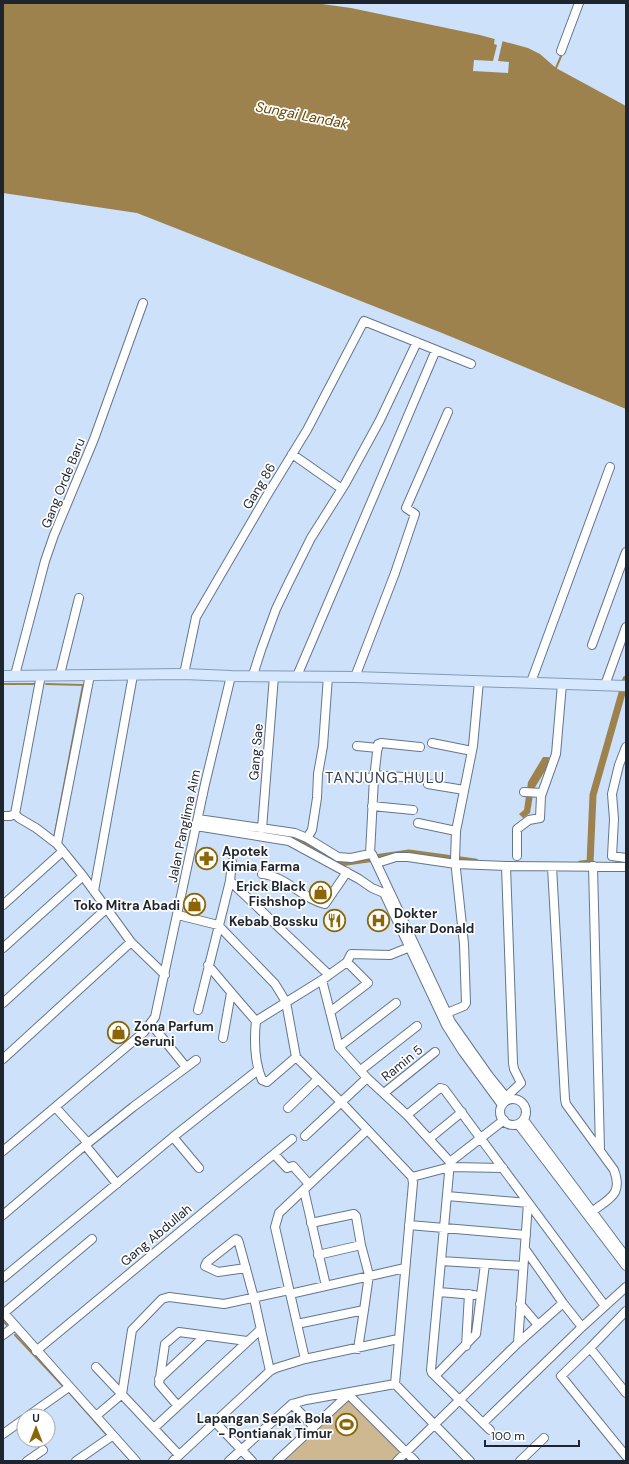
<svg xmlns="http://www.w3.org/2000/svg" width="629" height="1464" viewBox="0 0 629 1464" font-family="'DM Sans',sans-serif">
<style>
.green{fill:#ceb891}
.water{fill:#9d824e}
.pier{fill:#cee1fa}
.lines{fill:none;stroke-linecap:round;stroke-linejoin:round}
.stream{stroke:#9d824e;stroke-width:2}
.canal{stroke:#9d824e;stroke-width:7}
.minor-casing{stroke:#65768b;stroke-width:10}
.major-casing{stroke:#849ab5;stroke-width:12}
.minor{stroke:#fff;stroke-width:8}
.major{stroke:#d6e8fe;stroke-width:10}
.labels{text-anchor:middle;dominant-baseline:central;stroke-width:3.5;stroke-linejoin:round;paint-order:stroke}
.street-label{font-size:13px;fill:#1e252e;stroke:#fff}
.poi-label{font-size:13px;font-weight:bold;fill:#1e252e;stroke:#fff;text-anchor:end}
.water-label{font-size:14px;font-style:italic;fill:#664a05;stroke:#fff}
.quarter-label{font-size:15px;letter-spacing:1px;fill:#344458;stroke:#fff}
</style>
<rect width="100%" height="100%" fill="#cee1fa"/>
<path class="green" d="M348,1397L402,1453L394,1461H281Z"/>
<path class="water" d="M3,3H315L351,8L480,35L528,48L540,54L556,68L626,106V409L442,333L137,213L3,193Z
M543,757H549L548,766L534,789L530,813L523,818L519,814L524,810L528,782Z"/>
<path class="pier" d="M495,37L503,39L498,61L509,62L508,73L473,71L474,60L493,61L497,45L494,44Z"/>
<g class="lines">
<path class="stream" d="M556,68L562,54
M3,684H37
M46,684L83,685L54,838
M3,1321L7,1325
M15,1335L62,1385
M68,1391L106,1434
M113,1441L131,1461"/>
<path class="canal" d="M298,842L340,863L409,853L475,862
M581,864L590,863L593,795L626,679"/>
<defs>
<path id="minor" d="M561,51L579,3
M292,454L342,489
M592,645L626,552
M60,674L79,598
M184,674L196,617L266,497L307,430L364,321L471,364
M15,675L45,561L54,535L94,439L143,303
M253,675L261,650L276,609L288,584L311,538L345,484L380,420L417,342
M297,676L436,350
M355,677L395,573L415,514L406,508L448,412
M531,682L610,467
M605,685L626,627
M432,743L472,751
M357,746L378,748
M626,747L619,765L612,794L614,819L612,856L626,858
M374,775L416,778
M354,777L374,778
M428,784L464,790
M524,792L542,793
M372,806L413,810
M15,814L19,818L36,828L57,844L83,876L131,942L165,975
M15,814L41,675
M3,816H10L15,814
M198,819L295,833L307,838L338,857L351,858L370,854H372L451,1022L489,1076L506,1097L509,1099
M418,823L456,831
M196,826L289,841L359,879L372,888L384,893L446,1025L463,1052L502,1105
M262,829L274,676
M307,838L312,830L317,798L318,774L323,746L328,676
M57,844L90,675
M370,854L374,778L378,744L381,743L420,747
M517,856V829L529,820L540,818L541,796L556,754L562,684
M377,863L396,857H408L456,864L506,866L626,867
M593,866L600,1150
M552,867L565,1099L566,1104L614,1170C623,1194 610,1198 593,1211
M262,874C286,876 304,900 325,904L347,872
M230,881L329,975
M94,891L133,675
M3,905L63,851
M178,915L218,925L275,984L286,1002L296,1057L341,1102L412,1177L413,1183L395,1384L470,1461
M3,948L83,876
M208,965C224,984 240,1003 256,1021C254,1040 255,1063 262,1080L267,1082L296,1057
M322,980L339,1047L367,1078L407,1115L450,1162L431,1370L432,1373L490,1430
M3,1003L106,909
M198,1010L230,881L232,862
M330,1012L368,983L347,962
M447,1013L464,1006L466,1003L464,944L455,860L456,831L473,746L479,681
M256,1021L322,980L347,962L351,954L390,955L410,947
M151,1024L186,1067
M223,1038L231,993
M339,1047L396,1003
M3,1059L131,942
M361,1070L417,1026
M384,1093L435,1052
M506,1097L521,1083L514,1069L513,1063L506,866
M500 1112a13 13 0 1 1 26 0a13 13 0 1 1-26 0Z
M56,1108L88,1143
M288,1108L318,1079
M407,1115L440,1088L444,1089L605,1306
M524,1120L626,1257
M518,1124L626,1266
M305,1136L367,1078
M173,1137L199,1168
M429,1139L462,1112
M85,1145L117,1184
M3,1151L144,1032L155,1017L205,784L231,676
M274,1154L287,1168L293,1166L309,1184
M450,1162L504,1120
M412,1177L450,1167L503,1168
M304,1190L326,1286
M447,1196L528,1203L518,1343
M3,1215L78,1151L133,1107L196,1060
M311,1223L354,1214L356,1216L361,1245
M409,1225L526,1235
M318,1255L361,1245L369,1275L364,1310
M441,1261L523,1266
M246,1268L218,1272L205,1266L207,1262L236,1239L238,1240L239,1243L254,1298L270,1371
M3,1278L173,1137L258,1070
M439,1292L474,1295
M290,1294L405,1268
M520,1304L538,1325
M3,1312L136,1461
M4,1313L92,1239
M297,1324L364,1310L358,1349
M582,1327L626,1287
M3,1335L15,1326
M466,1346L469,1294
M590,1348L626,1311
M36,1351L292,1139
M305,1359L275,1227L279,1213L367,1130
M96,1367L179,1455
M435,1376L476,1334L485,1264
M159,1379L205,1336
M347,1393L415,1461
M626,1393L590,1348L561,1376L626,1456
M292,1404L312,1425V1428
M178,1406L159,1384L165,1344L179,1332L247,1341
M28,1416L69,1387
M96,1416L122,1394L132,1330L162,1299L169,1297L224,1304L289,1290
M215,1422L252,1461
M483,1423L582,1327L563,1303L525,1249
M154,1428L260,1330
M3,1434L24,1419
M27,1461L43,1450
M76,1461L112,1436
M173,1461L270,1371L276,1368L305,1359L398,1339
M229,1461L292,1404L306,1400L395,1384
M277,1461L349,1394
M397,1461L518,1343L563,1303
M520,1461L544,1438"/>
<path id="major" d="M3,676L184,674L231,676L355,677L626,686"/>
</defs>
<use href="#minor" class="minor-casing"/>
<use href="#major" class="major-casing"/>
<use href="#minor" class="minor"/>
<use href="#major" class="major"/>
</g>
<defs>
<symbol id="pharmacy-ring" viewBox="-11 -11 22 22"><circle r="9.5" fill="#fff" stroke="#8b6506" stroke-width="1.5"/><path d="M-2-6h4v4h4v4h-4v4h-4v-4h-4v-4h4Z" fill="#8b6506"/></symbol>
<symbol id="shop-ring" viewBox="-11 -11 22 22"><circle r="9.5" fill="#fff" stroke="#8b6506" stroke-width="1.5"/><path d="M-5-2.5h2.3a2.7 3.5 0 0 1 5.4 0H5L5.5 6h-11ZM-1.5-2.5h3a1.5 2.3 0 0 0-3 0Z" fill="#8b6506"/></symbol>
<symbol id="hospital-ring" viewBox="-11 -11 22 22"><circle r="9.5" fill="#fff" stroke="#8b6506" stroke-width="1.5"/><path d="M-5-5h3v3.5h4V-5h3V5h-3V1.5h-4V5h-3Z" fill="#8b6506"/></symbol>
<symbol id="restaurant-ring" viewBox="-11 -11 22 22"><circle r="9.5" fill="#fff" stroke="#8b6506" stroke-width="1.5"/><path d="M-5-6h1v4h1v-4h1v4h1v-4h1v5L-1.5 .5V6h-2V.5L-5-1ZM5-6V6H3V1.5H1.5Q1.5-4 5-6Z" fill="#8b6506"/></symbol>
<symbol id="stadium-ring" viewBox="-11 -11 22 22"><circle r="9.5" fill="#fff" stroke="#8b6506" stroke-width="1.5"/><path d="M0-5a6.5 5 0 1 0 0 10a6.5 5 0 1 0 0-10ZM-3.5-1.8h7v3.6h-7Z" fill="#8b6506"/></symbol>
</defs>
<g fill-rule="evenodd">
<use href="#pharmacy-ring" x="194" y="846" width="25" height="25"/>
<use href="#shop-ring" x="308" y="880" width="25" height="25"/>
<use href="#shop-ring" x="182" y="892" width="25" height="25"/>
<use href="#hospital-ring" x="366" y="908" width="25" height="25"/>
<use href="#restaurant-ring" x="322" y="908" width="25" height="25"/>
<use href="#shop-ring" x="106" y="1020" width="25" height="25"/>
<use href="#stadium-ring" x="334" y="1412" width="25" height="25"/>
</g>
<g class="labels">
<g class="street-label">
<text transform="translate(63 483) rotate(-68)">Gang Orde Baru</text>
<text transform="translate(259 486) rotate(-59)">Gang 86</text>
<text transform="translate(256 752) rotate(-85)">Gang Sae</text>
<text transform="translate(184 826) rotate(-78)">Jalan Panglima Aim</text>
<text transform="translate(402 1063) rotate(-39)">Ramin 5</text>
<text transform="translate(156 1235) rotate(-40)">Gang Abdullah</text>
</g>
<g class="poi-label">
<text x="222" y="851" text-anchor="start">Apotek<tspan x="222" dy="15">Kimia Farma</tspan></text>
<text x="306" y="886">Erick Black<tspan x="306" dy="15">Fishshop</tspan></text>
<text x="180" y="905">Toko Mitra Abadi</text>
<text x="394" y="913" text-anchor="start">Dokter<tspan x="394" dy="15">Sihar Donald</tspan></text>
<text x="318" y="921">Kebab Bossku</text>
<text x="134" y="1026" text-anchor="start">Zona Parfum<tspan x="134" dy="15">Seruni</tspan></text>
<text x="332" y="1418">Lapangan Sepak Bola<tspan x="332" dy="15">- Pontianak Timur</tspan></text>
</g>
<g class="water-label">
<text transform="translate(302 115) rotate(11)">Sungai Landak</text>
</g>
<g class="quarter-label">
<text x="385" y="778">TANJUNG HULU</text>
</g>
</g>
<rect width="629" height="1464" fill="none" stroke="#1e252e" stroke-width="8"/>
<g transform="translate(36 1428)"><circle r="19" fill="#ffffff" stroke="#a5a8ab"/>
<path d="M0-3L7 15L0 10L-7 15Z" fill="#8b6506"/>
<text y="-6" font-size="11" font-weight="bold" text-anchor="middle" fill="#1e252e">U</text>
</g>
<path d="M485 1440v6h94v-6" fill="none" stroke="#1e252e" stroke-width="2"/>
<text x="491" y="1440" font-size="12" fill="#1e252e" stroke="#ffffff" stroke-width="3" paint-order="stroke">100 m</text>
</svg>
